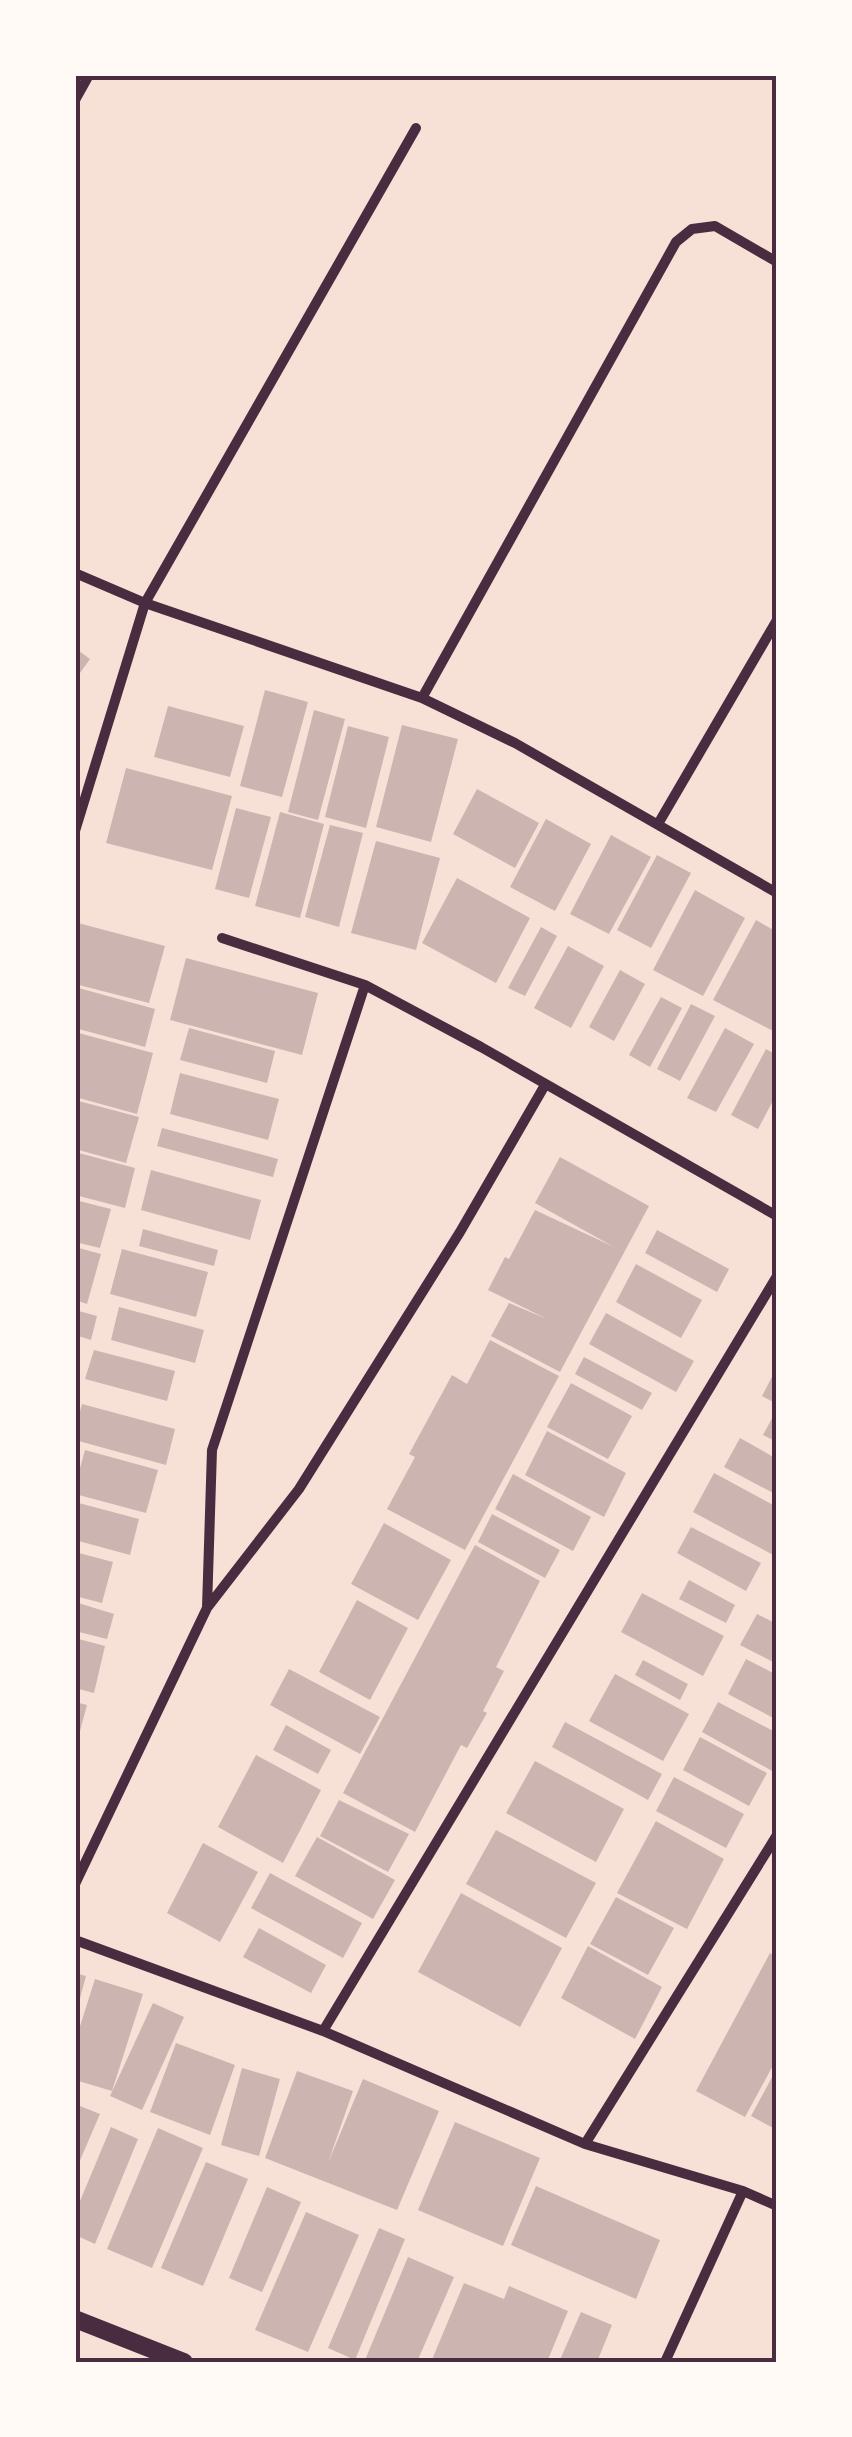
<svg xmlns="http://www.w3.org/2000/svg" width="852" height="2437" viewBox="0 0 852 2437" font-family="'Public Sans',sans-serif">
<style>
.building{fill:#ccb4b1}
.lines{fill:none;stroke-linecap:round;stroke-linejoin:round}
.minor{stroke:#4a2c40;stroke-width:10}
.tertiary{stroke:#4a2c40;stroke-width:18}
.neatline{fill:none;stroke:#4a2c40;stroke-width:4}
</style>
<rect width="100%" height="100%" fill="#f7e1d7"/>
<path class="building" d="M75,648L90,659L75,680Z
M265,690L308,702L282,797L240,786Z
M168,706L244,726L230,777L154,757Z
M314,710L345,719L318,820L288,812Z
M402,725L458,739L431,842L376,827Z
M348,726L389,737L366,828L325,817Z
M126,768L232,796L212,870L106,843Z
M477,789L539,823L515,868L453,834Z
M236,808L271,817L249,898L215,889Z
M280,812L324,824L300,918L255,906Z
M546,819L591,844L555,911L510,887Z
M330,825L363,833L339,927L305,917Z
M611,835L651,857L609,934L570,914Z
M376,841L440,858L416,950L351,933Z
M657,855L691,873L651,948L617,930Z
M457,878L530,918L496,983L422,943Z
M695,890L745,918L703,996L653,970Z
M756,920L777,932V1033L713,1000Z
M78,923L165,946L149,1003L75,984V936Z
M541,927L557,936L525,996L508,988Z
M568,946L604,966L571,1028L534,1008Z
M186,958L318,993L302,1055L170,1020Z
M620,970L645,984L614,1041L589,1027Z
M75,987L155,1009L145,1047L75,1028Z
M661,997L682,1008L650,1067L629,1055Z
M691,1004L715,1016L680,1081L657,1069Z
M189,1028L275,1051L267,1083L180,1060Z
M725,1028L754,1044L716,1112L687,1098Z
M75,1032L153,1053L137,1114L75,1097Z
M766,1049L777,1055V1093L758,1129L731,1115Z
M180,1073L279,1099L268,1140L170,1114Z
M75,1100L139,1117L126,1163L75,1149Z
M162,1128L278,1159L273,1177L157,1146Z
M75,1152L135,1168L125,1208L75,1195Z
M560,1157L649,1206L560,1372L491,1336L509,1303L547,1319L488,1290L505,1257L509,1259L535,1210L614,1247L535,1203Z
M151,1170L261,1200L250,1240L141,1210Z
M75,1200L111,1209L100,1248L75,1242Z
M143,1229L218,1250L214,1266L139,1246Z
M657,1230L729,1269L717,1292L645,1253Z
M75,1247L101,1254L87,1304L75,1300Z
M122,1249L208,1272L196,1317L110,1294Z
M636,1264L702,1300L681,1338L616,1302Z
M119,1307L204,1330L195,1363L111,1340Z
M75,1310L97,1316L91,1340L75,1335Z
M606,1313L694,1361L676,1392L589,1344Z
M490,1340L559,1376L465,1550L387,1509L415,1457L409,1454L452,1375L467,1384Z
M94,1350L175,1371L167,1401L85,1379Z
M584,1357L652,1393L642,1410L575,1374Z
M777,1367V1404L762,1396Z
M571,1383L632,1416L608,1459L547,1427Z
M82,1404L175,1429L166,1465L75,1440V1430Z
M777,1409V1442L763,1435Z
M547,1431L626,1473L604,1517L525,1475Z
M740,1438L777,1459V1495L724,1467Z
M85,1450L158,1470L146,1513L75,1494V1486Z
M714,1473L777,1507V1557L693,1512Z
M513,1474L591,1517L573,1551L495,1509Z
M75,1502L139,1519L130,1555L75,1540Z
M492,1514L560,1550L545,1578L478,1542Z
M384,1523L451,1560L418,1620L351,1584Z
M691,1527L761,1563L746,1591L677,1553Z
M475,1545L540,1581L496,1667L504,1671L483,1711L487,1713L467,1748L461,1745L415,1832L343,1793Z
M75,1552L113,1562L102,1603L75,1596Z
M689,1580L735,1605L726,1623L679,1599Z
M642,1593L724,1636L703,1676L621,1632Z
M357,1600L408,1628L370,1700L319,1672Z
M75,1602L114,1614L107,1639L75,1631Z
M757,1614L777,1624V1664L740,1645Z
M75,1638L105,1646L94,1693L75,1688Z
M746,1659L777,1675V1720L728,1694Z
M643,1660L688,1684L680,1700L635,1675Z
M289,1669L380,1717L360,1754L270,1705Z
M615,1674L689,1714L663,1761L589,1721Z
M75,1702L87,1705L76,1746H75Z
M718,1702L777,1733V1766L774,1772L702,1732Z
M565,1722L662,1774L648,1800L552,1747Z
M286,1725L331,1750L318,1774L273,1750Z
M700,1737L767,1773L749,1806L683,1770Z
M256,1755L321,1790L283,1863L218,1827Z
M535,1761L624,1809L596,1862L506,1813Z
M674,1777L744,1814L726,1848L656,1811Z
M339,1800L409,1834L388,1872L320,1836Z
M656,1821L724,1859L687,1929L617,1893Z
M496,1830L596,1883L566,1938L466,1884Z
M317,1837L395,1880L373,1919L295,1876Z
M203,1843L258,1872L220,1942L167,1913Z
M270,1873L362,1923L343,1958L251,1908Z
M461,1893L562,1948L520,2027L418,1972Z
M616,1897L674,1928L648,1975L590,1944Z
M259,1928L326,1965L311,1993L243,1957Z
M588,1946L662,1987L635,2039L561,1998Z
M770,1953L777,1957V2058L745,2117L696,2091Z
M75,1973L86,1976L76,2013H75Z
M95,1979L143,1994L112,2091L75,2080V2042Z
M153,2003L184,2017L142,2110L110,2096Z
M176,2043L235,2065L210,2135L150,2112Z
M242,2068L280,2079L259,2156L221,2145Z
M777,2068V2130L751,2116Z
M297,2071L353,2091L328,2163L363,2079L439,2111L397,2210L265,2158Z
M75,2104L100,2114L75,2172Z
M455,2122L540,2158L503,2246L418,2210Z
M111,2127L138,2139L95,2244L75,2235V2213Z
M158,2128L203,2148L152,2268L107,2249Z
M206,2162L248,2179L203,2286L161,2268Z
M536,2186L660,2240L636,2299L511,2245Z
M267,2187L301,2202L262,2292L229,2278Z
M306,2212L359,2235L308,2352L255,2330Z
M379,2228L405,2239L355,2360L328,2348Z
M408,2257L454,2277L417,2362H369L365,2360Z
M464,2283L504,2299L509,2286L568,2311L547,2362H431Z
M581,2312L612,2325L597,2362H559Z"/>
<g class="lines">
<path class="minor" d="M75,100L89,75
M75,573L145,603L422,698L515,743L777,893
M422,698L676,242L692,229L715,226L777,262
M658,824L777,620
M75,831L145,603L416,128
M222,938L365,985
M207,1608L299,1489L460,1232L545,1085
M75,1884L207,1608L212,1450L365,985L481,1047L777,1216
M75,1940L323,2031L585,2144L743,2191L777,2206
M323,2031L777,1276
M585,2144L777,1835
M665,2362L743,2191"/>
<path class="tertiary" d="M75,2319L184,2362"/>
</g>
<rect width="852" height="2437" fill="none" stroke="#fffaf5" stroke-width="155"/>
<rect x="78" y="78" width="696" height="2282" class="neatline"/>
</svg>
